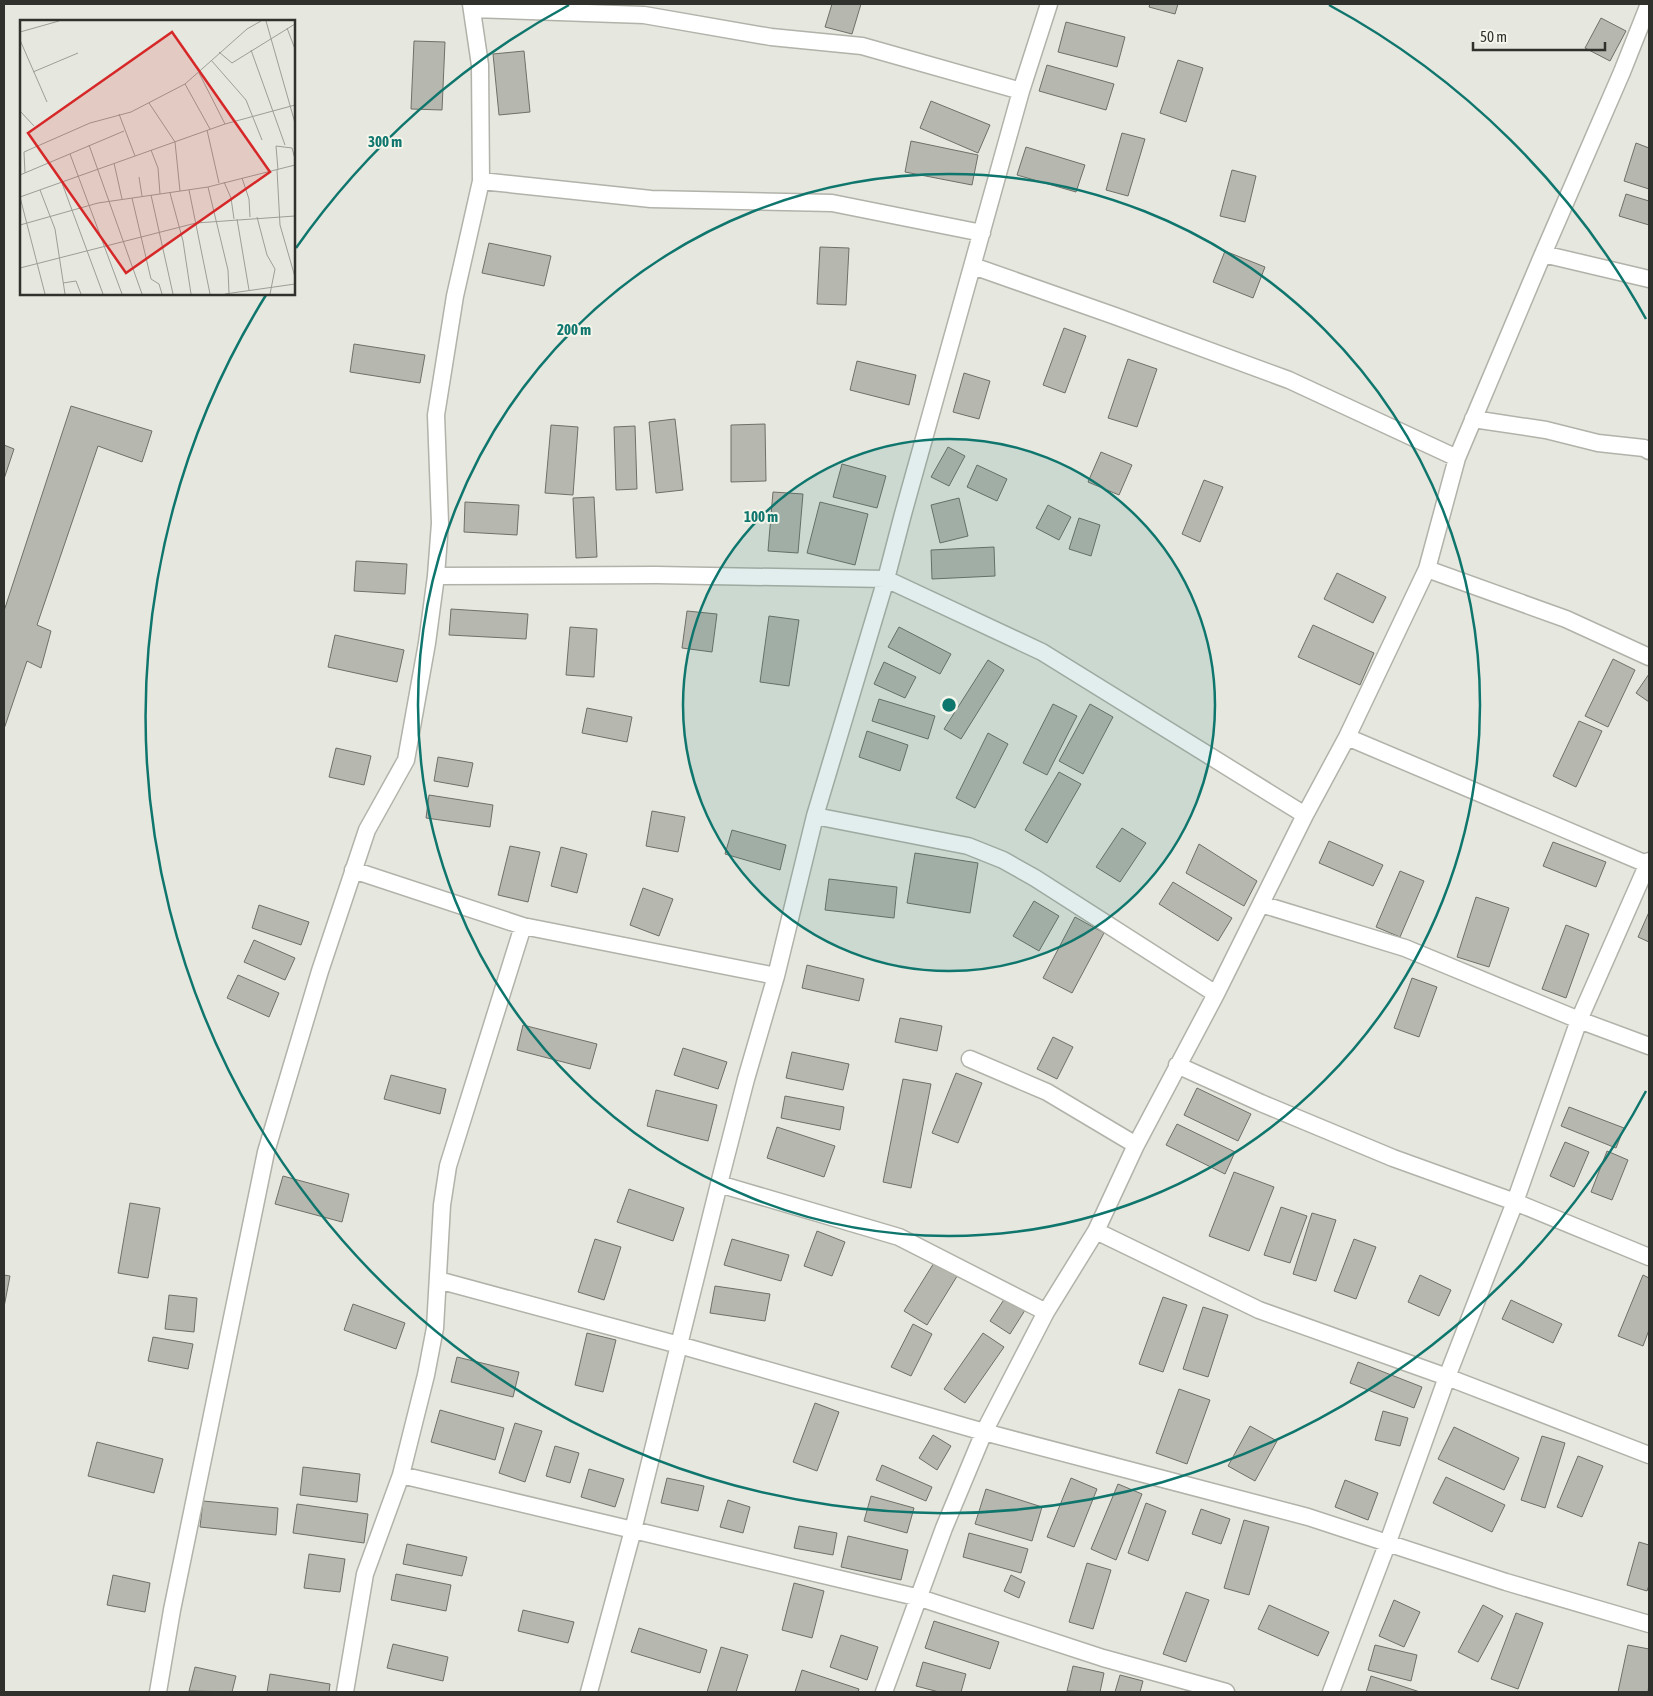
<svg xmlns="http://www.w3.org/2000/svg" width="1653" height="1696" viewBox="0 0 1653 1696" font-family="'Asap Condensed',sans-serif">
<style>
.building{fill:#b6b7ae;stroke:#6f7067}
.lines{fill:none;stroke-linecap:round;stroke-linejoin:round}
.minor-casing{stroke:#b1b2a9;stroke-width:19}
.minor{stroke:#fff;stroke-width:16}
.ring{fill:none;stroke:#0f766e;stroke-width:2.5}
.inset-road{fill:none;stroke:#9d9e97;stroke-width:1}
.view{fill:#d62828;fill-opacity:0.15;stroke:#d62828;stroke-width:2.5}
.inset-edge{fill:none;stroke:#30312d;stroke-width:2.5}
.centre{fill:#0f766e;stroke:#f4f5eb;stroke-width:2.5}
.ring-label{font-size:15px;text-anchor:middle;font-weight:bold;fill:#0f766e;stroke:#f4f5eb;stroke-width:4;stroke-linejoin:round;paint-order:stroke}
</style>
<rect width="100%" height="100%" fill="#e6e7de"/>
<path class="building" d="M832,4H861L852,34L825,27Z
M1150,4H1178L1175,14L1149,7Z
M1601,18L1626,31L1610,61L1585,48Z
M1066,22L1125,37L1117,67L1058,52Z
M414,41L445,42L442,110L411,109Z
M524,51L530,112L499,115L493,54Z
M1178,60L1203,68L1186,122L1160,113Z
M1047,65L1114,84L1106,110L1039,91Z
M931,101L990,125L978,153L920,128Z
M1122,133L1145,139L1128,196L1106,190Z
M911,141L978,155L972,185L905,172Z
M1636,143L1649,148V189L1624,181Z
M1026,147L1085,165L1076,192L1017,175Z
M1232,170L1256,176L1245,222L1220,216Z
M1626,194L1649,201V225L1619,216Z
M489,243L551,256L544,286L482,273Z
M820,247L849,248L846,305L817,304Z
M1225,251L1265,267L1253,298L1213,282Z
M1064,328L1086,336L1065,393L1043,385Z
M354,344L425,355L420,383L350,372Z
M1128,359L1157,369L1137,427L1108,418Z
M857,361L916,375L909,405L850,390Z
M964,373L990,381L979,419L953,412Z
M71,406L152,431L142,462L98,446L37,625L51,631L41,668L27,661L4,729V611Z
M675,419L683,490L656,493L649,422Z
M765,424L766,481L731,482V425Z
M551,425L578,427L573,495L545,493Z
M635,426L637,489L616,490L614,427Z
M4,445L14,449L4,479Z
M948,447L965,456L949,486L931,477Z
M1101,452L1132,465L1119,495L1088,482Z
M842,464L886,476L877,508L833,497Z
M977,465L1007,479L997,501L967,487Z
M1204,480L1223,487L1200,542L1182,534Z
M773,492L803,494L798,553L768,551Z
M594,497L597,557L576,558L573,498Z
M959,498L968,536L940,543L931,505Z
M465,502L519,505L517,535L464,532Z
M820,502L868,514L855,565L807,553Z
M1048,505L1071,517L1059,540L1036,528Z
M1079,518L1100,525L1091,556L1069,549Z
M994,547L995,576L932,579L931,550Z
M356,561L407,564L405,594L354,591Z
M1337,573L1386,597L1373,623L1324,599Z
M451,609L528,614L526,639L449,635Z
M687,611L717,614L712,652L682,648Z
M769,616L799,620L789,686L760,682Z
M1313,625L1374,653L1360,685L1298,657Z
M570,627L597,629L594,677L566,675Z
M899,627L951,654L940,674L888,647Z
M335,635L404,650L397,682L328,667Z
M1613,659L1635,670L1608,727L1585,716Z
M988,660L1004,670L961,739L944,729Z
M884,662L916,677L905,698L874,684Z
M1649,674V702L1636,693Z
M879,699L935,716L928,739L872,721Z
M1053,704L1077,716L1047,775L1023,763Z
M1090,704L1113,717L1083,774L1059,761Z
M587,708L632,717L627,742L582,733Z
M1579,721L1602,731L1576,787L1553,776Z
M867,731L908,745L900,771L859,757Z
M988,733L1008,744L975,808L956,798Z
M336,748L371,756L364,785L329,777Z
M438,757L473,763L468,787L434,781Z
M1059,772L1081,784L1047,843L1025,830Z
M429,795L493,805L490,827L426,818Z
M652,811L685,817L678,852L646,846Z
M1122,828L1146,843L1120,882L1096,867Z
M732,830L786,845L780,870L725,854Z
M1329,841L1383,865L1373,886L1319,863Z
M1553,842L1606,862L1596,887L1543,866Z
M1199,844L1257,881L1244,906L1186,873Z
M510,846L540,852L528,902L498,895Z
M561,847L587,854L577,893L551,886Z
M915,853L978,863L970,913L907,903Z
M1400,871L1424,881L1400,937L1376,927Z
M829,879L897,887L894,918L825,910Z
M1173,882L1232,918L1218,941L1159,904Z
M643,888L673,899L659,936L630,925Z
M1476,897L1509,908L1489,967L1457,957Z
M1034,901L1059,916L1039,951L1013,936Z
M259,905L309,922L301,945L252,928Z
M1649,912V942L1638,937Z
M1075,917L1104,933L1072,993L1043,978Z
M1566,925L1589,934L1566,998L1542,989Z
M254,940L295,958L285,980L244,962Z
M807,965L864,979L859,1001L802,988Z
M238,975L279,993L269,1017L227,998Z
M1412,978L1437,987L1419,1037L1394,1028Z
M900,1018L942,1026L937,1051L895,1042Z
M523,1025L597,1044L590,1069L517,1050Z
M1053,1037L1073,1047L1057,1079L1037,1069Z
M683,1048L727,1062L718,1089L674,1075Z
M792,1052L849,1064L843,1090L786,1078Z
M956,1073L982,1083L958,1143L932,1133Z
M391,1075L446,1089L440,1114L384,1099Z
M903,1079L931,1084L911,1188L883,1182Z
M1197,1088L1251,1114L1238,1141L1184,1115Z
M656,1090L717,1105L708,1141L647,1126Z
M785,1096L844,1107L840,1130L781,1118Z
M1569,1107L1624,1128L1616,1148L1561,1126Z
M1177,1124L1235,1152L1225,1174L1166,1145Z
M777,1127L835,1146L824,1177L767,1158Z
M1565,1142L1589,1152L1574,1187L1550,1176Z
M1607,1151L1628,1160L1612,1200L1591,1192Z
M1234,1172L1274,1187L1249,1251L1209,1236Z
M283,1176L349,1194L342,1222L275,1204Z
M629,1189L684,1208L673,1241L617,1222Z
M130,1203L160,1208L148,1278L118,1273Z
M1281,1207L1307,1216L1290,1263L1264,1255Z
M1312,1213L1336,1220L1316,1281L1293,1274Z
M817,1231L845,1242L832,1276L804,1266Z
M595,1239L621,1247L604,1300L578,1292Z
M732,1239L789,1255L781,1281L724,1265Z
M1354,1239L1376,1247L1356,1299L1334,1291Z
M937,1258L959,1273L927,1325L904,1311Z
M4,1275L10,1276L4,1307Z
M1420,1275L1451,1290L1439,1316L1408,1302Z
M1643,1275L1649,1278V1330L1643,1346L1618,1336Z
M715,1286L770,1294L765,1321L710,1313Z
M169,1295L197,1298L194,1332L165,1329Z
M1007,1295L1027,1307L1010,1334L990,1321Z
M1163,1297L1187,1305L1163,1372L1139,1364Z
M1511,1300L1562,1324L1553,1343L1502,1319Z
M353,1304L405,1323L396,1349L344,1330Z
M1203,1307L1228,1315L1208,1377L1183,1369Z
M913,1324L932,1334L911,1376L891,1367Z
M587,1333L616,1340L603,1392L575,1385Z
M983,1333L1004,1347L965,1403L944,1389Z
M153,1337L193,1344L188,1369L148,1361Z
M457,1357L519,1372L513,1397L451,1382Z
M1358,1362L1422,1387L1414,1408L1350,1383Z
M1179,1389L1210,1400L1187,1464L1156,1453Z
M815,1403L839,1412L817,1471L793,1462Z
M440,1410L504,1428L495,1460L431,1442Z
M1383,1411L1408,1418L1400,1446L1375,1440Z
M515,1423L542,1431L525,1482L499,1473Z
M1250,1426L1277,1441L1255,1481L1228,1466Z
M1454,1427L1519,1458L1504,1490L1438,1459Z
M933,1435L951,1446L937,1470L919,1458Z
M1542,1436L1565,1443L1545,1508L1521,1500Z
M97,1442L163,1459L154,1493L88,1476Z
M555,1446L579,1453L570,1483L546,1476Z
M1578,1456L1603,1466L1582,1517L1557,1507Z
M882,1465L932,1487L926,1501L876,1480Z
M303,1467L360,1474L357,1502L300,1495Z
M589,1469L624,1479L615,1507L581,1497Z
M1446,1477L1505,1505L1492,1532L1433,1503Z
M667,1478L704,1486L698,1511L661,1503Z
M1071,1478L1097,1489L1074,1547L1047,1537Z
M1345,1480L1378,1493L1368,1520L1335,1507Z
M1118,1484L1142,1494L1116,1560L1091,1549Z
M986,1489L1042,1507L1032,1541L975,1524Z
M871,1496L914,1508L907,1533L864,1521Z
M728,1500L750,1507L743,1533L720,1527Z
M203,1501L278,1508L276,1535L200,1527Z
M1146,1503L1166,1511L1148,1561L1128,1553Z
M297,1504L368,1514L364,1543L293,1533Z
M1201,1509L1230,1519L1221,1544L1192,1534Z
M1244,1520L1269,1527L1249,1595L1224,1588Z
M799,1526L837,1533L833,1555L794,1548Z
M969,1533L1028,1549L1021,1573L963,1557Z
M848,1536L908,1550L901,1580L841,1567Z
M1639,1542L1649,1545V1585L1647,1591L1627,1585Z
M407,1544L467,1557L462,1576L403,1564Z
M309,1554L345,1559L340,1592L304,1588Z
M1087,1563L1111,1570L1093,1629L1069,1622Z
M396,1574L451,1585L446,1611L391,1600Z
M113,1575L150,1583L145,1612L107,1605Z
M1011,1575L1025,1582L1019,1598L1004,1591Z
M794,1583L824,1591L812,1638L782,1630Z
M1186,1592L1209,1600L1186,1662L1163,1654Z
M1394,1600L1420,1612L1404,1647L1379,1636Z
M1269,1605L1329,1632L1318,1656L1258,1629Z
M1483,1605L1503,1616L1478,1662L1458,1652Z
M523,1610L574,1622L568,1643L518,1631Z
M1516,1613L1543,1623L1518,1689L1491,1679Z
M934,1621L999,1642L990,1669L925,1648Z
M639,1628L707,1650L700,1673L631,1652Z
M841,1635L878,1647L867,1680L830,1667Z
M393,1644L448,1657L443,1681L387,1668Z
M1375,1645L1417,1655L1411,1681L1368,1670Z
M1628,1645L1649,1649V1684L1648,1692H1618Z
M721,1647L748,1655L736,1692H707Z
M923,1662L966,1674L961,1692H939L916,1686Z
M1073,1666L1104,1673L1100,1692L1067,1691Z
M195,1667L236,1676L232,1692L189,1691Z
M802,1670L859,1689L858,1692H795Z
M270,1674L330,1684L329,1692H267Z
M1120,1675L1143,1681L1140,1692H1115Z
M1371,1676L1420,1692H1366Z"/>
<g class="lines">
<defs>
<path id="minor" d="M472,9L644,15L771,37L862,46L1021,91
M481,181L651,199L832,203L982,233
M1543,254L1649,279
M973,266L1115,316L1289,380L1457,458
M1473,419L1546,430L1598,443L1644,448L1649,451
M1427,569L1566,619L1649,657
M436,576L656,575L886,579L1042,652L1305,815
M1347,737L1649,865
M815,816L968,846L1003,860L1035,878L1216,994
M353,870L523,926L776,976
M1261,904L1405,948L1579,1020L1649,1046
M970,1059L1047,1092L1136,1145
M1177,1065L1261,1103L1393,1158L1515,1202L1649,1257
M719,1184L899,1237L1046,1312
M1096,1231L1259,1310L1447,1377L1649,1455
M438,1280L679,1345L984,1432L1308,1517L1506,1582L1649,1624
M401,1475L920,1598L1103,1658L1226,1692
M158,1692L172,1610L266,1152L320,971L367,830L406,760L427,643L436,576L440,523L436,415L455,296L481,181L480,65L471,4
M345,1692L365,1574L401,1475L426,1375L435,1328L442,1205L448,1166L523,926
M589,1692L633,1530L719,1184L746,1079L776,976L815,816L886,579L903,514L1021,91L1049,4
M884,1692L944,1528L984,1432L1046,1312L1096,1231L1136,1145L1216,994L1305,815L1347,737L1427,569L1457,458L1543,254L1622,72L1649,4
M1331,1692L1388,1542L1447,1377L1515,1202L1579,1020L1649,861"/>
</defs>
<use href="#minor" class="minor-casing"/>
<use href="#minor" class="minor"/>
</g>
<circle cx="949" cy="705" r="266" fill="#0f766e" fill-opacity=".12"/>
<g class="ring">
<circle cx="949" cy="705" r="266"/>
<circle cx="949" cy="705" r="531"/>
<path d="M1646 1091A797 797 0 1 1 266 295M296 248A797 797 0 0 1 569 5M1329 5A797 797 0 0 1 1646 319"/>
</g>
<g transform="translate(20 20)">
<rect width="275" height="275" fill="#e6e7de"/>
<path class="inset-road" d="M246,1L275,103M267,8L275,29M0,12L39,1M0,20L27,82M231,30L265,125M199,32L212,43L275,4M191,40L226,80L242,120M13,52L58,33M179,53L205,104M165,64L190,109M129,83L155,122L160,171M0,91L14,106M99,94L115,136M187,110L199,163M69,125L122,274M131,130L138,148L140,174M50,134L102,274M94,143L102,179M257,150L260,205L275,257M258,150L256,126L272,128L275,139M5,153L4,132L70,103L111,92L165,64L227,9L241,1M0,155L104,111M119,157L122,176M222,158L229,179L230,197M204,162L211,178L214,199M42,163L83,274M188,167L208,250L209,273M20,170L35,209L45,274M169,170L190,274M150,173L163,221L171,274M131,175L153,274M0,177L205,104L275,85M0,177L25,274M112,178L131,259L139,264L142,274M237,197L247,235L255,249L250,274M217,199L229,270M0,205L78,183L188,167L275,145M0,248L176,203L275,196M43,263L56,261L61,274M205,274L275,264"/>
<path class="view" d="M152,12L250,152L106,253L8,113Z"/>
<rect width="275" height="275" class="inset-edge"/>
</g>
<circle cx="949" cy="705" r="8" class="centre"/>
<g class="ring-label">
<text x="385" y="147">300 m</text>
<text x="574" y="335">200 m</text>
<text x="761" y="522">100 m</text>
</g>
<rect width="1653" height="1696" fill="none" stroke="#30312d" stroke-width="10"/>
<path d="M1473 42v8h132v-8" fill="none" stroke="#30312d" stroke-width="2.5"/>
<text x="1480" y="42" font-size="15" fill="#30312d" stroke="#f4f5eb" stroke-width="4" paint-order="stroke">50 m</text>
</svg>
